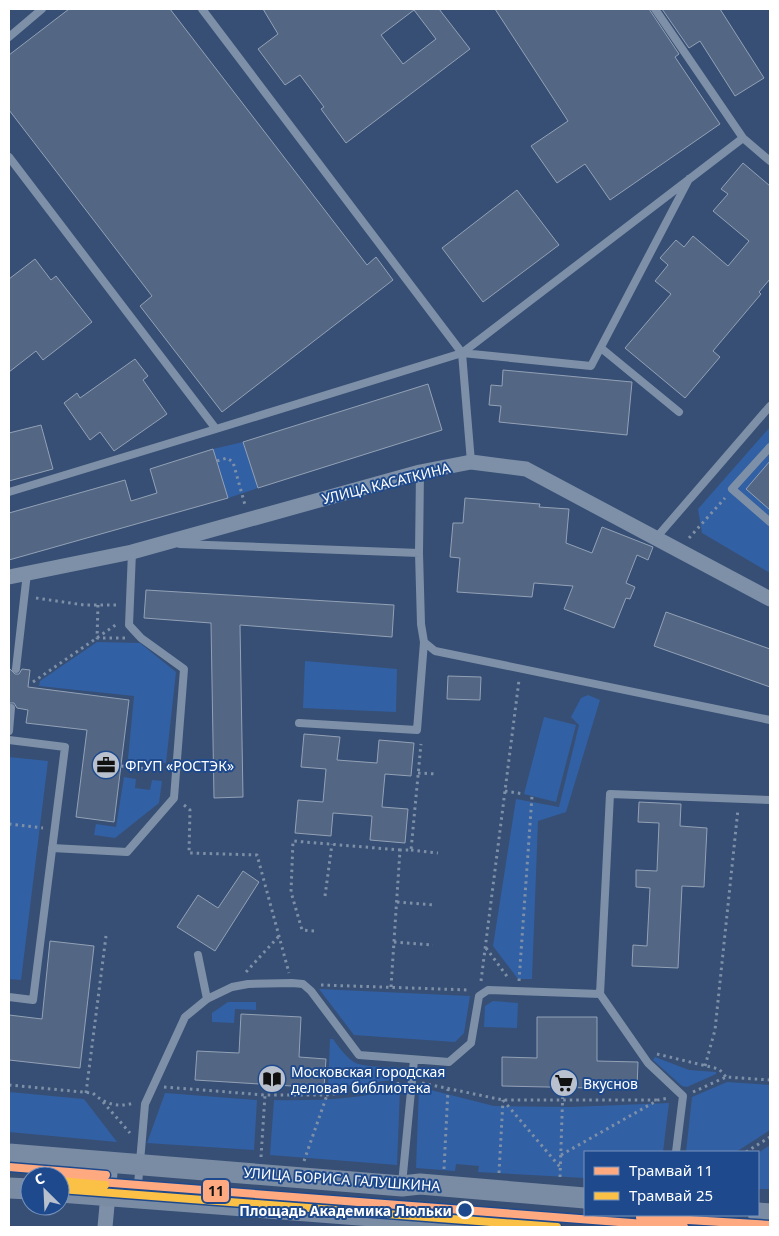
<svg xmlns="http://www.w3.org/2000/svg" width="779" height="1236" viewBox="0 0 779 1236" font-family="'Noto Sans',sans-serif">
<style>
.green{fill:#3260a4}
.building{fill:#536784;stroke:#93a1b6;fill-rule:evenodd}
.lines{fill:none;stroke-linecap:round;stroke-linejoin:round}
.path{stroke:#7e90a8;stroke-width:3;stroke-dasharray:2.5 4;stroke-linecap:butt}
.service{stroke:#7e90a8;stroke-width:8}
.minor{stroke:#7e90a8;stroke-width:15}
.secondary{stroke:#7a8ba4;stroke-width:21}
.tram-1-casing{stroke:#1e4a8d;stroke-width:11}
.tram-2-casing{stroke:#1e4a8d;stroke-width:11}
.tram-1{stroke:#ffa980;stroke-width:8}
.tram-2{stroke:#fbc046;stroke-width:8}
.stop-dot{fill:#1e4a8d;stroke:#fff;stroke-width:2.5}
.labels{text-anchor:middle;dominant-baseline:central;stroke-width:4;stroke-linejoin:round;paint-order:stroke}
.street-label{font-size:14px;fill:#fff;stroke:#1e4a8d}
.poi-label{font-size:14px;fill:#fff;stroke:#1e4a8d;text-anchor:start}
.stop-label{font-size:14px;font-weight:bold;fill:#fff;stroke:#1e4a8d;text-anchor:end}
.line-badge{stroke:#1e4a8d;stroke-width:2}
.pale-badge-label{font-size:14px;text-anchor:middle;font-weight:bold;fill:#111}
</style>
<rect width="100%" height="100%" fill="#374f74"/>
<path class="green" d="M770,427V573L702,533L698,509Z
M243,442L258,488L228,498L213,449Z
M97,642L140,643L176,672L166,763L128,759L134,696L39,686L40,681Z
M305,661L397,669L396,712L303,708Z
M588,695L600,700L566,812L538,821L532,979H518L493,946L516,799L559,807L579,725L571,717L581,698Z
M544,717L576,725L556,802L524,794Z
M9,757L48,761L21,980L9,979Z
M124,777L136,779L135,788L150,790L152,780L162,781L159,803L115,838L94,835L96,824L116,827Z
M319,989L470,996L464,1033L455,1042L354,1035Z
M493,1001L518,1003L517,1028L484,1027L485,1006Z
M228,1002H256V1010L235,1009L234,1023L212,1022V1013Z
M330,1039H333C355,1070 357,1064 393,1068V1080L328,1088Z
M655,1057L689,1070L716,1072V1074L687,1087L682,1086L653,1060Z
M727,1082L770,1085V1130L736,1152H686L692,1097Z
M419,1087L494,1106L571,1107L669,1103L663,1152H585V1178L478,1172L479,1166L456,1164L455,1171L416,1168Z
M400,1089L397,1165L270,1155L274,1100C317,1101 358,1099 400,1089Z
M9,1092L84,1099L117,1142L9,1132Z
M165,1093L257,1100L254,1150L147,1143Z
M770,1145V1189H758V1153Z"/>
<path class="building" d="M69,9H170L367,265L376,257L393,280L222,412L140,306L152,296L9,110V55Z
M263,9H439L470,49L346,143L321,109L324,107L300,75L285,85L258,49L278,34ZM414,10L436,39L403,64L381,35Z
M495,9H649L679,54L675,57L720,124L610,200L585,164L557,183L531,146L568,121Z
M662,9H720L764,78L735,96L700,41L689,48Z
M743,163L770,186V279L759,292L761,294L713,351L720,357L685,398L625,348L671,294L655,281L668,265L660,258L676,240L684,247L693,236L728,266L749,241L713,211L728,194L721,189Z
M517,190L559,245L483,302L442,248Z
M35,259L51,280L56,276L92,322L43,360L36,351L9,372V279Z
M135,359L148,376L143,380L167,414L114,451L100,432L90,440L64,403L77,393L80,398Z
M503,370L632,382L627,435L499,422L501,406L489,405L491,385L502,386Z
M428,384L442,430L258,488L243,442Z
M41,425L53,469L9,481V433Z
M213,449L228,498L9,560V513L125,480L131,501L157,493L150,469Z
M770,461V510L746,489Z
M465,498L540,504L539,507L569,509L566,543L592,553L602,527L653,547L648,560L637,555L626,583L635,587L630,599L626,598L614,628L564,609L573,586L534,583L532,597L457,592L460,558L450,557L453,523H463Z
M146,590L394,605L392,637L240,625L243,797L214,798L211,623L144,618Z
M666,612L770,649V687L654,646Z
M9,668L15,674H19L22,669L30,670L28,687L129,700L114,822L76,817L87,730L26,723L28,710L17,708L14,703H9Z
M448,676L481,677L480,700L447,699Z
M304,734L340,737L337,760L377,763L379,740L414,743L411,776L385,774L382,807L408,809L405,843L370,840L372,816L333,813L331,836L295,833L298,800L323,802L326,769L301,767Z
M639,802L681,804L680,826L707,828L704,887L682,886L678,968L632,966L633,945L647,946L650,888L636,887V870L657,871L659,823L638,822Z
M243,871L259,882L215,951L177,927L198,895L218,908Z
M50,941L94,946L80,1068L9,1060V1015L42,1019Z
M241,1014L301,1017L299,1057L326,1059L324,1088L195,1080L197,1051L239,1053Z
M537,1017H597V1061L638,1062L637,1089L502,1086V1057L537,1058Z"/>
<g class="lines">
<path class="path" d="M217,461L227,458L233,462L245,505
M689,538L725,498
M36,598L84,605H119
M98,605L97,638H126
M33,682L117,624
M121,766L165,771
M418,773L436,774
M505,791L524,794
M184,805L190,810L189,853L257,855L289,973
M9,824L43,828
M411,850L438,853
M325,896L332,844
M397,902L434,905
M314,931L302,930L291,892L293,841L400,850
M394,942L433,945
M486,948L509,979
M246,972L279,936
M481,981L519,680
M519,981L532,796
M321,985L470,990
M391,987L400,850H411L421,744
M657,1054L719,1069L726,1077
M705,1066L715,1030L738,809
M422,1083L503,1100H658
M9,1085L93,1093C104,1104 118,1108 134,1103
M164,1087L265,1095H327L402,1083
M693,1092L726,1077L770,1080
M86,1093L106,936
M503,1100L560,1167
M103,1102L130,1133
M746,1152L770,1137
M561,1155L658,1100L668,1098
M261,1157L265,1095
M304,1161L327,1095
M444,1169L448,1089
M499,1173L503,1100
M560,1177L563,1087"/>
<path class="service" d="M202,9L462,353L471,462
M655,9L743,138L462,353L591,366L689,179
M9,37L42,9
M743,138L770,161
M9,157L216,429L462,353
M601,348L679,412
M770,447L732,489L770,522
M420,472L419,553L421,624L424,642L435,651L770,720
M9,492L216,429
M656,538L770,406
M180,544L419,553
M16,669L27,573
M299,723L417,730L424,642
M9,731L11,708
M9,740L65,747L33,1000L9,997
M52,848L127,852L174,798L184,669L141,638L129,625L132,552
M198,955L207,999
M600,994L610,794L770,800
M402,1184L414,1060
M137,1196L145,1104L185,1017L207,999L232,987L248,984L292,983L303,984L311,991L359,1055L449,1062L471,1043L479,996L488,990L600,994L648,1063L683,1096L676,1152"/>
<path class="minor" d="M9,577L132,552L420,472L471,462L526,469L770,599
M105,1227L111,1162"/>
<path class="secondary" d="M9,1154L402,1186L420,1184L585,1198
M9,1188L30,1189
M60,1192L398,1218L417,1222L485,1227
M758,1213L770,1214"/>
<defs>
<path id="tram-1" d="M9,1167L106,1175
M60,1179L684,1227
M640,1217L770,1225"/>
<path id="tram-2" d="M60,1181L105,1185
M60,1189L557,1227"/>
</defs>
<use href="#tram-1" class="tram-1-casing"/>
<use href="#tram-2" class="tram-2-casing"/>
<use href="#tram-1" class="tram-1"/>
<use href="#tram-2" class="tram-2"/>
</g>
<defs>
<symbol id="office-disc" viewBox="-11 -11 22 22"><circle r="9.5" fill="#b9c1ce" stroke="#1e4a8d"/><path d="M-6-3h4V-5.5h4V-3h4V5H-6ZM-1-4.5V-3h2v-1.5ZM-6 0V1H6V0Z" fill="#111"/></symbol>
<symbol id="library-disc" viewBox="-11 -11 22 22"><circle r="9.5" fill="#b9c1ce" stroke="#1e4a8d"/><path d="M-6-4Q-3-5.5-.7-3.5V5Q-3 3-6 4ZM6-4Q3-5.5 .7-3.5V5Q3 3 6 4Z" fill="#111"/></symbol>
<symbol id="supermarket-disc" viewBox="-11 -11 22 22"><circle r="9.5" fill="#b9c1ce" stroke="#1e4a8d"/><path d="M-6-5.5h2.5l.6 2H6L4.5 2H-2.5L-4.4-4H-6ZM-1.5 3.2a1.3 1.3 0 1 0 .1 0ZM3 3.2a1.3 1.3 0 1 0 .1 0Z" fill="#111"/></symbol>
</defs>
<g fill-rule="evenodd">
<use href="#office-disc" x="90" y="749" width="32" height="32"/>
<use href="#library-disc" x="256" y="1063" width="32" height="32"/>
<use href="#supermarket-disc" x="548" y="1067" width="32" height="32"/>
</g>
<circle class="stop-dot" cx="465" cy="1210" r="8"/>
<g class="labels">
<g class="street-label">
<text transform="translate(386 483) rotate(-14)">УЛИЦА КАСАТКИНА</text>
<text transform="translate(342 1179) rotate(4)">УЛИЦА БОРИСА ГАЛУШКИНА</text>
</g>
<g class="poi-label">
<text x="125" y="765">ФГУП «РОСТЭК»</text>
<text x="291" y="1071">Московская городская<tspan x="291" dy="16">деловая библиотека</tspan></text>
<text x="583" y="1083">Вкуснов</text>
</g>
<g class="stop-label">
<text x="452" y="1210">Площадь Академика Люльки</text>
</g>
</g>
<rect class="line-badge" x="202" y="1179" width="28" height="24" rx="5" fill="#ffa980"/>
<g class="pale-badge-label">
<text x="216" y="1196">11</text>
</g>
<rect width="779" height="1236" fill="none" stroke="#ffffff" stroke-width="20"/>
<rect x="584" y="1151" width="175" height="65" fill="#1e4a8d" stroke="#7892bb"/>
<rect x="594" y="1167" width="25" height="8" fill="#ffa980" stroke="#7892bb"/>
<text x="629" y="1176" font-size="15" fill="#ffffff">Трамвай 11</text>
<rect x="594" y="1192" width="25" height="8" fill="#fbc046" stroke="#7892bb"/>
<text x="629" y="1201" font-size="15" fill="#ffffff">Трамвай 25</text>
<g transform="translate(45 1191) rotate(336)"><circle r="24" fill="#1e4a8d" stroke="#7892bb"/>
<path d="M0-4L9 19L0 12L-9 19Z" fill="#b9c1ce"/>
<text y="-8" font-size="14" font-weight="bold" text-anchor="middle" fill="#ffffff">С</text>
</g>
</svg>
